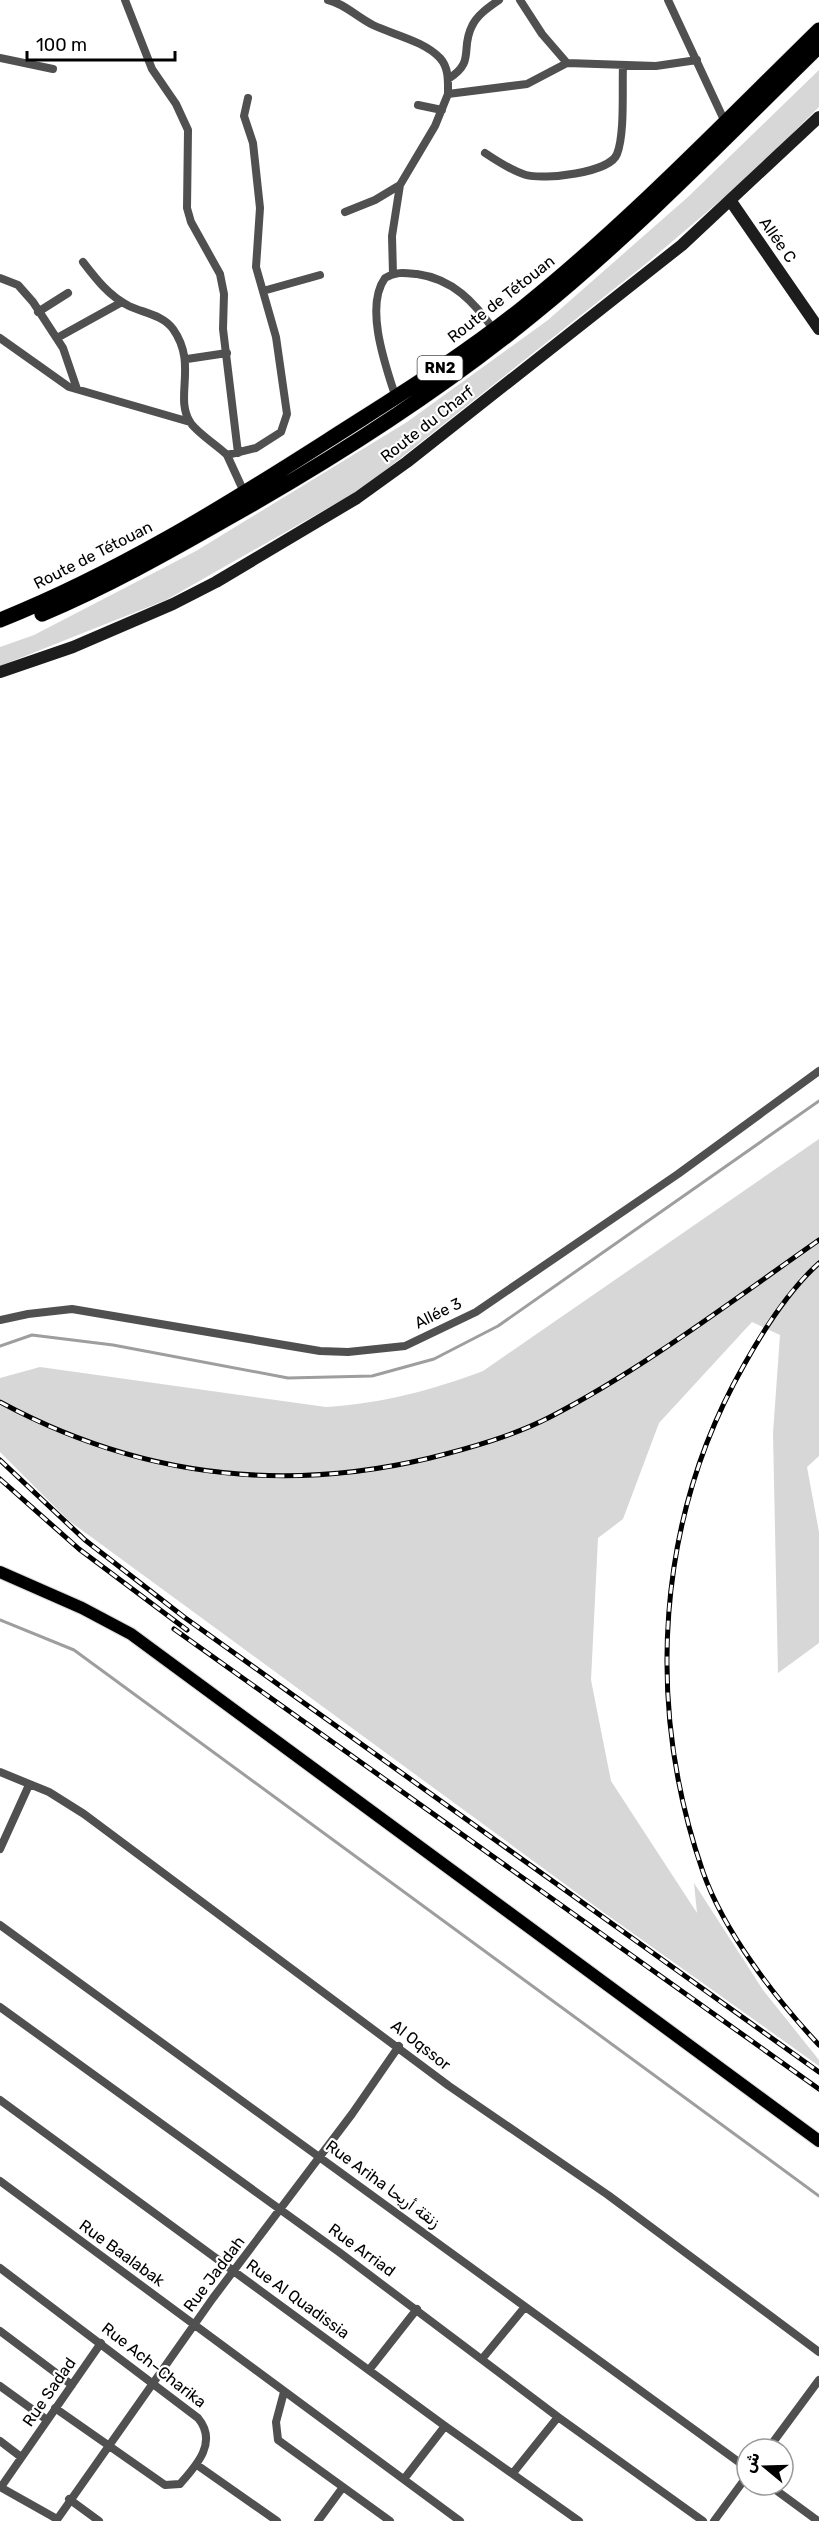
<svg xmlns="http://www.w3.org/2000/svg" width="819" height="2521" viewBox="0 0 819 2521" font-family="Rubik,'Noto Naskh Arabic',sans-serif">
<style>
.green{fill:#d7d7d7}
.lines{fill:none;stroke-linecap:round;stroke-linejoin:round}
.stream{stroke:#9e9e9e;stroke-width:3}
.primary-casing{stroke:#dbdbdb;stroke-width:14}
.highway-casing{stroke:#dbdbdb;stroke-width:16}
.street{stroke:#505050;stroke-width:8}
.secondary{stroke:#1d1d1d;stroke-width:12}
.primary{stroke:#000;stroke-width:12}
.highway{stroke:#000;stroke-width:15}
.rail-casing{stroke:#000;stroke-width:5}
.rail{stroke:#fff;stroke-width:3;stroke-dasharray:9;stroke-linecap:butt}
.labels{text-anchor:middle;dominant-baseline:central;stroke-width:4.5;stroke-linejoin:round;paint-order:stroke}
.shield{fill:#fff;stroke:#4c4c4c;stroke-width:1.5}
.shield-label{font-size:15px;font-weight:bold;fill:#000}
.street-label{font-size:16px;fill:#000;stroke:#fff}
</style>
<rect width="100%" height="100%" fill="#fff"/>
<path class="green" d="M819,70V107L747,178L648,262L363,488L166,600L0,666V647L34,635L196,551L407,422L548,320L689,196Z
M819,1139V1456L807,1467L819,1532V1643L778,1673L773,1433L780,1335L752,1322L659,1423L623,1519L598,1538L591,1680L611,1781L697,1913L694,1883L763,1990L819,2060V2066L603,1912L68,1520L0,1452V1378L40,1367L326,1407C383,1403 429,1391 483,1371Z"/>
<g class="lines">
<path class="stream" d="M0,1346L32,1335L113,1345L288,1378L372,1376L434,1359L498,1326L819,1101
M0,1620L74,1650L819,2196"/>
<defs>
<path id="primary" d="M0,1572L82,1608L131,1634L819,2141"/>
<path id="highway" d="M42,614C106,587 167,553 228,518C335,458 440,391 535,313C636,231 727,136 819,46
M0,620C115,574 222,508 327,441C394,398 462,357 525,306C629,222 723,124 819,30"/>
</defs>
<use href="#primary" class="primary-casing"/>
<use href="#highway" class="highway-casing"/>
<path class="street" d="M125,0L152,69L176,104L188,130L187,208L191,222L220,274L224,294L223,329L238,453
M328,0C345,4 357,17 373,25C394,35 424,41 440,58C449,68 448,81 448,94L527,84L567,63L656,66L697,60
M520,0L542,34L567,63
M668,0L725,122
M0,58L53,69
M448,79C476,62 460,49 472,26C477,15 489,7 499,0
M418,105L442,110
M485,153C497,161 512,171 526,175C544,180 610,173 617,154C625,134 622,89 623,65
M345,212L375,200L400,185L435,126L448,94
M83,262C96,279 109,296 129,306C144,313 163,315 173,329C198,364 174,397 190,422C196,432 218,446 227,455
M393,274L392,236L400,185
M0,278L18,285L33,302L63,348L77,389
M263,291L320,275
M38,312L68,293
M0,338L69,387L190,422
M57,338L122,302
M187,359L227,353
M396,398C386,367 364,307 385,278C396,271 406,273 417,274C453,279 474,302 494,330
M244,492L227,455L256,448L281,432L287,414L276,337L256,267L260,208L253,143L244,116L248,98
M0,1320L28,1314L72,1309L320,1351L348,1352L405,1346L476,1312L678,1174L819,1071
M0,1772L49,1792L84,1814L449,2086L608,2195L819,2352
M0,1849L29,1785
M0,1925L747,2468
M0,2007L339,2252L558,2417L703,2521
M0,2100L445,2426L579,2521
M0,2181L460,2521
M0,2268L198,2418C218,2442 197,2465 180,2484L165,2485L55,2408
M0,2331L72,2385
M482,2359L524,2308
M369,2370L417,2309
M0,2386L47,2420
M284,2392L276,2422L278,2440L390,2521
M0,2441L21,2457
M768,2449L819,2380
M197,2465L277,2521
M513,2473L558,2417
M404,2479L445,2426
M769,2485L818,2521
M0,2487L57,2519
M1,2487L101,2343
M69,2499L99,2521
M56,2521L213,2298L352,2114L399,2046
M318,2521L343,2487
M714,2521L747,2476"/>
<path class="secondary" d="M730,200L819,329
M0,672L73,647L173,604L216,582L357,498L407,462L682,245L819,117"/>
<use href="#primary" class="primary"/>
<use href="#highway" class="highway"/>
<defs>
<path id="rail" d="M819,1263C788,1291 764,1329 744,1365C656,1519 645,1705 703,1872C724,1932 776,1999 819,2045
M0,1402C137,1476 279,1494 430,1458C470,1448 513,1436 550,1417C643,1369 733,1300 819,1240
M0,1460L85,1540L184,1617L819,2072
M0,1479L79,1549L187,1630
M174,1629L819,2089"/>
</defs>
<use href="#rail" class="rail-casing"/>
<use href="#rail" class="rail"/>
</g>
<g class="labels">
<rect class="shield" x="417.5" y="356" width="45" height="24" rx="4.5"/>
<g class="shield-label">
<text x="440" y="368">RN2</text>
</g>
<g class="street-label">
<text transform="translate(778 240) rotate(55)">Allée C</text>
<text transform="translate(501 299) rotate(-38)">Route de Tétouan</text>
<text transform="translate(427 424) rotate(-38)">Route du Charf</text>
<text transform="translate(93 555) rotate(-27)">Route de Tétouan</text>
<text transform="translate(438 1313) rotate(-26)">Allée 3</text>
<text transform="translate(421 2045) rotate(38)">Al Oqssor</text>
<text transform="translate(383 2184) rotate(36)">Rue Ariha زنقة أريحا</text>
<text transform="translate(362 2250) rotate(36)">Rue Arriad</text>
<text transform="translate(122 2253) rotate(36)">Rue Baalabak</text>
<text transform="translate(214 2274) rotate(-53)">Rue Jaddah</text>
<text transform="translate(298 2299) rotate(36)">Rue Al Quadissia</text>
<text transform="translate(154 2365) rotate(38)">Rue Ach–Charika</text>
<text transform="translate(49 2392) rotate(-55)">Rue Sadad</text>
</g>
</g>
<g transform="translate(765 2467) rotate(289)"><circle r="28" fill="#ffffff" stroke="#999999" stroke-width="1.5"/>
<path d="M0-4.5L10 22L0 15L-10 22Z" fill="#000000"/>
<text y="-9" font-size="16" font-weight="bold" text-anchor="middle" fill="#000000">ش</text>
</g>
<path d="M27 51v9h148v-9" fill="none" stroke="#000000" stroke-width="3"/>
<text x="36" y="51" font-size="18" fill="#000000" stroke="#ffffff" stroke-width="4.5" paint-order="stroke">100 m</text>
</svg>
